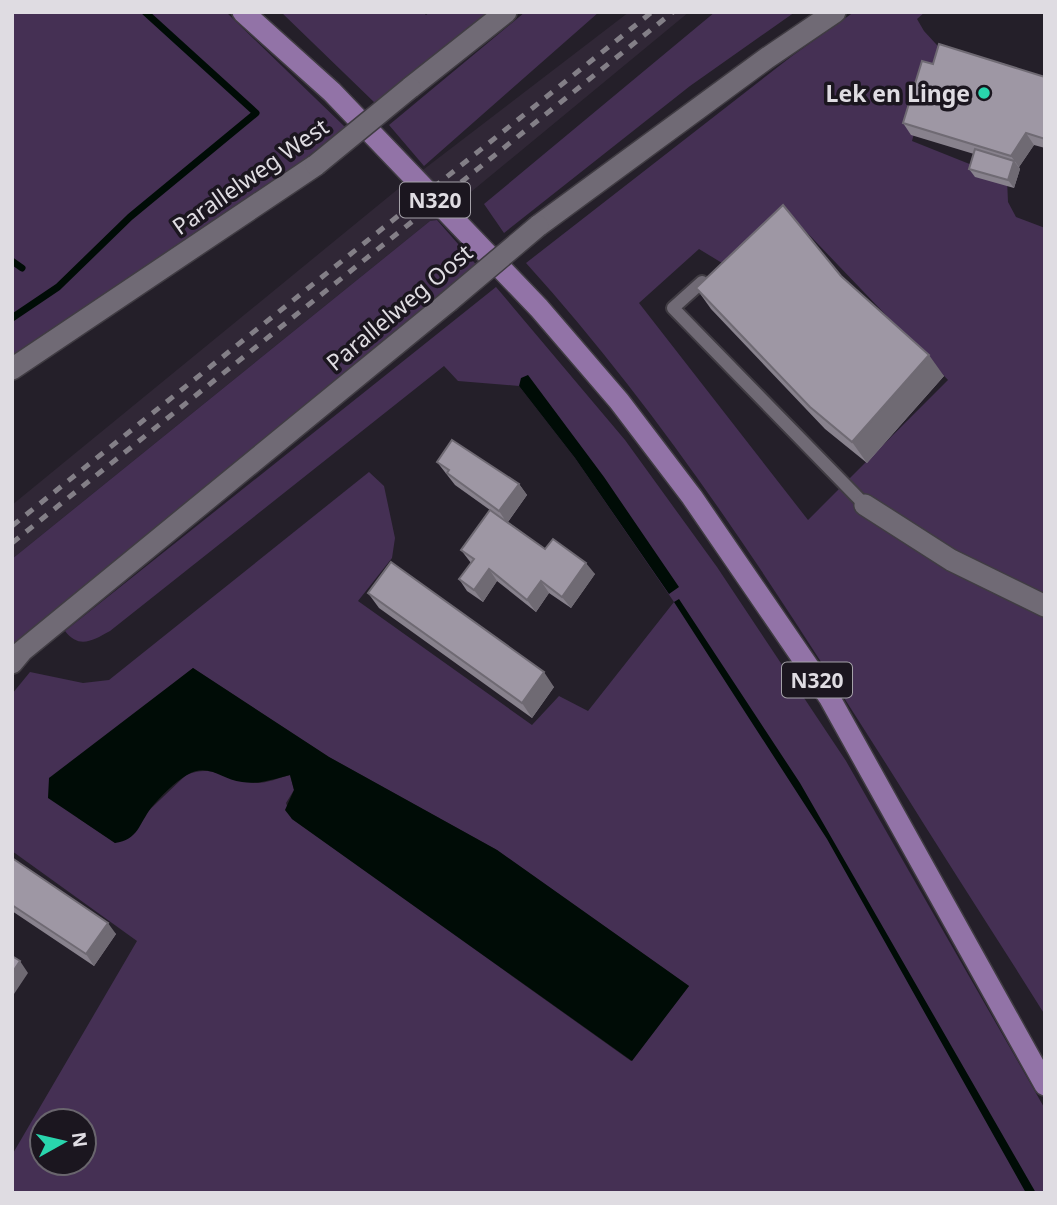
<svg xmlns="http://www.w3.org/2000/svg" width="1057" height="1205" viewBox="0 0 1057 1205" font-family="'Noto Sans',sans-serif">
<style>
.built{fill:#302736}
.green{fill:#453054;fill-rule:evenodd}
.water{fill:#000c06}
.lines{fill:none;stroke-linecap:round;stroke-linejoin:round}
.stream{stroke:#000c06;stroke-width:7}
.service-casing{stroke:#403c43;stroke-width:16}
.minor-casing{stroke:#403c43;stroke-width:24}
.primary-casing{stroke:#403c43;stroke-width:24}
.service{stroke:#706a75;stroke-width:12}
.minor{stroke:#706a75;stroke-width:21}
.primary{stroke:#9273a7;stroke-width:21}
.rail{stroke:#837f87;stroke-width:5;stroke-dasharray:9 9;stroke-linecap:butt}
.minor-bridge-casing{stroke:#403c43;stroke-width:24;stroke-linecap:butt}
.minor-bridge{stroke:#706a75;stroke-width:21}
.wall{fill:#88828d}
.shaded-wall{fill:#6f6a73}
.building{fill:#9e97a4;stroke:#6f6a73;stroke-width:2}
.poi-dot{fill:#29d5ad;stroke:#1b161f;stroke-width:2.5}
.labels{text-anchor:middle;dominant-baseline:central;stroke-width:7;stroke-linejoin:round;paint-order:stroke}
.shield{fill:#1b161f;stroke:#a4a1a8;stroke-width:2}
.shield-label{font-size:21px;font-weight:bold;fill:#dfdce2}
.poi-label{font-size:23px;font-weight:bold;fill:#dfdce2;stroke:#1b161f;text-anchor:end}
.street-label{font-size:23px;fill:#dfdce2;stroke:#1b161f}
</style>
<rect width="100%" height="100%" fill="#241f29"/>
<path class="built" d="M629,12H689L437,220L430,221L12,559V505L398,189Z"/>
<path class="green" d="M12,12H226L345,127L247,205L12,356Z
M281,12H423L426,15L430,12H489L375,103Z
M525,12H599L424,166L389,125Z
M715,12H795L690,86L504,233L484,204Z
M854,12H925L917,19L924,31L947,56L930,73L912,141L1007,179L1008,202L1016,217L1045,228V1015C995,935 944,857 895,778C782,599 669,421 526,263L792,56ZM794,219L948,380L808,520L639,303L699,249L727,266Z
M437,220L480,269L12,645V559L430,221Z
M496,287L625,440L717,567L846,761L1045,1109V1193H12V1155L137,941L12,851V694L30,672L83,683L109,680L369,472L384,486L395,538L392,558L358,601L532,725L559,696L588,711L674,602L575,458L519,386L458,381L444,366L110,631C92,641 79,649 65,631ZM193,668L329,757L497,850L689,986L631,1061L292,819L286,803L294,790L290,775C279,778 267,783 257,783C227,782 215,763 186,775L115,843L78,818L148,704ZM42,1121H84V1163H42Z"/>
<path class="water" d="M528,375L604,477L679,587L669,594L575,458L519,386L521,378Z
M679,599L800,783L1036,1193H1026L827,839L674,602Z
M193,668L329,757L497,850L689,986L632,1061L292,819L285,810L294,790L290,775C273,779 259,785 242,782C221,780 209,762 187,775C175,782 160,797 151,808C139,824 138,840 115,843L48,798L49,778Z"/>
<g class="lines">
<path class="stream" d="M12,261L22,268
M12,318L58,287L130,217L256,113L145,12"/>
<defs>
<path id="service" d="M702,282L673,308L865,505"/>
<path id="minor" d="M410,88L506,12
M538,226L767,58L835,12
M12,369L316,165
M865,505L951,560L1045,606
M12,663L22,651L448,302"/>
<path id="primary" d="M243,12L332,92L539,308L619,401L692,497L829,697L1045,1085"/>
</defs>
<use href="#service" class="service-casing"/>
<use href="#minor" class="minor-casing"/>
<use href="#primary" class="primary-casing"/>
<use href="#service" class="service"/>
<use href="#minor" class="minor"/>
<use href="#primary" class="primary"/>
<path class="rail" d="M12,526L652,12
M12,543L673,12"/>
<defs>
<path id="minor-bridge" d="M316,165L410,88
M448,302L538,226"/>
</defs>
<use href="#minor-bridge" class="minor-bridge-casing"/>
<use href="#minor-bridge" class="minor-bridge"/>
</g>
<path class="wall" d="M933,64L1045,77V148L1034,145L1019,167L1020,169L1014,188L975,177L969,169L974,154L911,135L903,123Z
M841,276L944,376L867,463L825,429L711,309L696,288Z
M437,462L519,484L527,495L508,522L545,549L595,574L571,608L549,593L536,612L497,581L483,602L467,591L459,579L471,563L461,550L490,510L455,485Z
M368,593L554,687L532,718L379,608Z
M12,858L116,934L94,966L12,911Z"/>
<path class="shaded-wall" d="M1026,133L1034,145L1019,167L1011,156Z
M1014,161L1020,169L1014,188L1008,180Z
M929,355L944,376L867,463L852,442Z
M519,484L527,495L507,523L499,511Z
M586,563L595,574L571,608L562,597Z
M489,569L497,581L483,602L474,590Z
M541,581L549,593L536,612L527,600Z
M544,672L554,687L532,718L522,703Z
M108,923L116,934L94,966L86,954Z
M20,961L28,973L12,997V973Z"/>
<path class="building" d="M939,44L1045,77V139L1026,133L1011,156L903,123L922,61L933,64Z
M975,149L1014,161L1008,180L969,169Z
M783,205L841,276L929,355L852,442L810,407L696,288Z
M452,440L519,484L499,511L447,473L449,470L437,462Z
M490,510L545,549L553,539L586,563L562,597L541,581L527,600L489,569L474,590L459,579L474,559L461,550Z
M391,562L544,672L522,703L368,593Z
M12,858L108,923L86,954L12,905Z
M12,956L20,961L12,973Z"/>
<circle class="poi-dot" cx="984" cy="93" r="7"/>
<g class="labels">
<g class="shield">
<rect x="400" y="182.5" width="70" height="35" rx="5"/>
<rect x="782" y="662.5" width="70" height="35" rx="5"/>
</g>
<g class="shield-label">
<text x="435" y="200">N320</text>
<text x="817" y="680">N320</text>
</g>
<g class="poi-label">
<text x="970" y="93">Lek en Linge</text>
</g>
<g class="street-label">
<text transform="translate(250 176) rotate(-35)">Parallelweg West</text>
<text transform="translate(399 307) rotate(-40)">Parallelweg Oost</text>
</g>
</g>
<rect width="1057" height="1205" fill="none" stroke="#dfdce2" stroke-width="28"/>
<g transform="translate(63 1142) rotate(82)"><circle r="33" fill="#1b161f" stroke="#69656d" stroke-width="2"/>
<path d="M0-5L12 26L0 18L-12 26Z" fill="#29d5ad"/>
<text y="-10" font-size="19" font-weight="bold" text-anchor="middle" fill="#dfdce2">N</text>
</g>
</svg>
